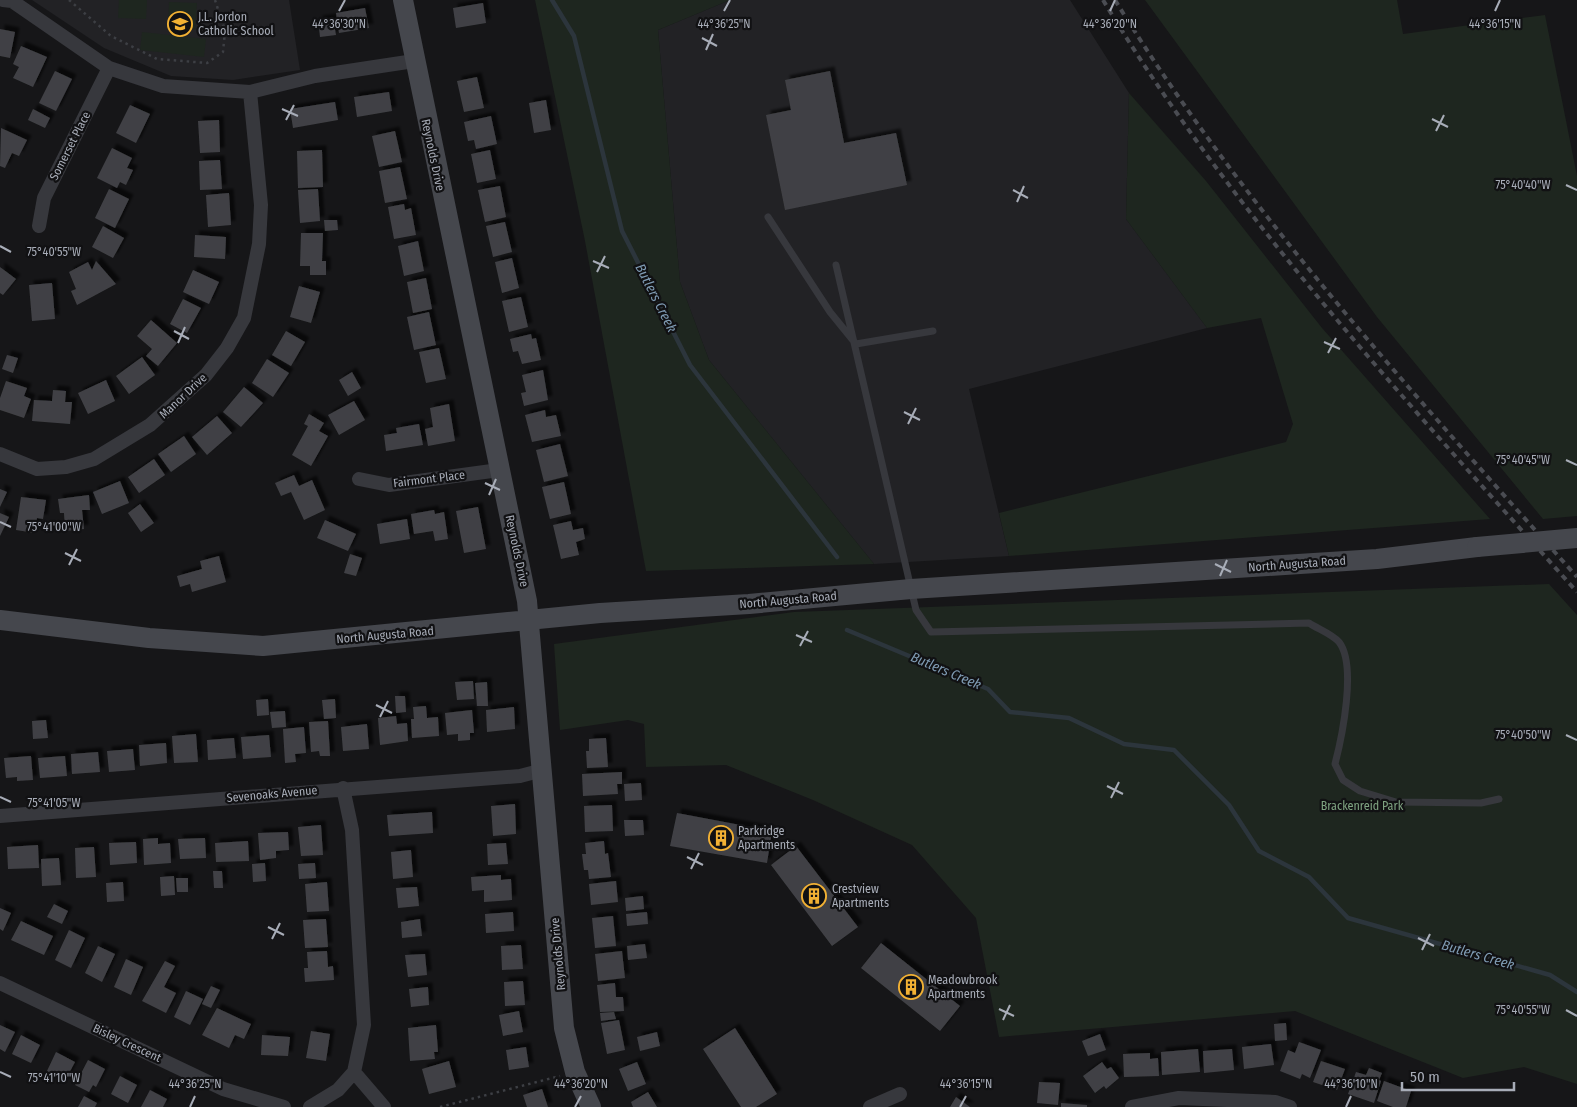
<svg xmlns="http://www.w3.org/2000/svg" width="1577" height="1107" viewBox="0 0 1577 1107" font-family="'Fira Sans Condensed',sans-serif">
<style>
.built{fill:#222225}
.green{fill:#1e261f}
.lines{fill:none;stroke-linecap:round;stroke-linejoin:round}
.stream{stroke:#2c353c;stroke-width:4.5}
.building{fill:#404145;filter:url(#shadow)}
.path{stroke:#3d3f44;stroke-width:2.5;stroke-dasharray:2.5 4;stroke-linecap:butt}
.lane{stroke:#37383d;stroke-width:7}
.street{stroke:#37383d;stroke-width:14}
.secondary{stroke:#45474d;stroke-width:20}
.rail{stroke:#4a4c52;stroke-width:4;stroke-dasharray:6 5;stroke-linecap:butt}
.secondary-bridge{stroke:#45474d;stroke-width:20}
.ticks{fill:none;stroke:#a8adb8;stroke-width:2}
.labels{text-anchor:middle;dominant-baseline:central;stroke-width:4.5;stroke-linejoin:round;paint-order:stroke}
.poi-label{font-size:12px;fill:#a8adb8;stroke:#111113;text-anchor:start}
.street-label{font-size:12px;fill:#a8adb8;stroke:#111113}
.park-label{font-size:12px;fill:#7fa381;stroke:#111113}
.water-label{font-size:14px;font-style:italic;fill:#7f9bb3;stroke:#111113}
.ticks-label{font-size:12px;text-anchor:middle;fill:#a8adb8;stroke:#111113;stroke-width:4.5;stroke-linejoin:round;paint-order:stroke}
</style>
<defs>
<filter id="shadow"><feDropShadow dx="4.5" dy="-4.5" stdDeviation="1" flood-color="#0009"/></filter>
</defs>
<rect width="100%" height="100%" fill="#161618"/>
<path class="built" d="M32,0H289L300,70L233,80L171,76L104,48Z
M730,0H1070L1129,93L1126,219L1207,328L969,389L1009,556L874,564L709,360L680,282L658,30Z"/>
<path class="green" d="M119,0H147L146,19L118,18Z
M535,0H730L658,30L680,282L709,360L874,564L646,571L585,241Z
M1145,0H1397L1403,34L1545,15L1577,176V516L1543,519L1377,317Z
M169,2L197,3L195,29L168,28Z
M142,32L206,39L204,57L140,50Z
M1129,93L1206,181L1322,328L1490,519L1009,556L999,513L1286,442L1293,424L1261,318L1207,328L1126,219Z
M1549,584L1577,615V1084L1524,1067L1463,1078L1295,1011L999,1037L976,918L912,845L813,800L726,765L646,767L644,724L628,720L560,730L554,644L794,612Z"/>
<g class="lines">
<path class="stream" d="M552,0L574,36L622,231L690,365L837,557
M847,630L988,689L1010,712L1069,718L1124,744L1174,750L1229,805L1259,851L1309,877L1348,918L1550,975L1577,992"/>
</g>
<path class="building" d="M483,3L486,23L456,28L453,8Z
M365,8L369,28L339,33L336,13Z
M333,18L336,35L320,37L318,20Z
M0,29L15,32L10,58L0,56Z
M21,46L47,57L33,87L13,78L19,67L13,64Z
M55,71L72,79L56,111L39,103Z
M830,71L844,143L896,133L907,185L785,210L766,115L791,110L785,80Z
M477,77L484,108L464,112L457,81Z
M389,92L392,111L357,117L354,97Z
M546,100L551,130L534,133L529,103Z
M335,102L338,120L293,128L290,109Z
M130,105L150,114L136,143L116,133Z
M33,109L50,118L45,128L28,120Z
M491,116L497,144L476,149L474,140L468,141L464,122Z
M219,120L220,152L200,153L198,121Z
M1,128L27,140L19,156L12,153L5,168L0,166Z
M395,131L402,162L379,167L372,136Z
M112,148L132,158L127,168L133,170L126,185L120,182L117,188L97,178Z
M322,150L323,187L298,188L297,151Z
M490,150L496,179L477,183L471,154Z
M220,160L222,189L200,190L199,161Z
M400,167L407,199L385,203L379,171Z
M500,186L506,217L485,222L478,190Z
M109,189L129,199L115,228L95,218Z
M318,189L320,221L300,223L298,190Z
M229,193L231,225L208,227L206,195Z
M404,204L405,210L411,208L416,235L394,239L388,207Z
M324,220H337L338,230L325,231Z
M505,222L512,252L493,257L486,226Z
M103,226L124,238L113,258L92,247Z
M301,233H323L322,261H326V275H310V266H300Z
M195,235L226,237L225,259L194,257Z
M418,241L424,271L404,276L398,246Z
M512,258L519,288L502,293L495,262Z
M96,261L116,284L77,305L71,291L76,289L69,272L88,262L92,270Z
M0,267L16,279L3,295L0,293Z
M193,270L219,282L209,304L183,292Z
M426,278L432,309L413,313L407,282Z
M52,283L55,319L32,321L29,285Z
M299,286L320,292L311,323L290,317Z
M521,297L528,327L509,332L502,301Z
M183,299L201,308L187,333L170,324Z
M429,312L436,345L414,350L407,317Z
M151,320L177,343L158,366L146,356L152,349L137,336Z
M286,331L305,342L291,366L272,355Z
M531,334L532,339L536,338L541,360L522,364L518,351L513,352L510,339Z
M439,348L446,379L426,383L419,352Z
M7,355L18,358L13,373L2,369Z
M142,357L155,375L129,394L116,376Z
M267,359L289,373L273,397L252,383Z
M543,370L548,400L524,406L521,393L526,392L522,375Z
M352,372L361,388L348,396L339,380Z
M106,380L115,401L88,414L78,393Z
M6,381L27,388L24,396L31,399L24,418L0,410V398Z
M244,387L263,403L241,427L223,412Z
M53,390L66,391L65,402H72L70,424L32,421L34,400L52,401Z
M354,401L365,420L339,435L328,415Z
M449,404L455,441L428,446L425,429L433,427L430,408Z
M545,410L546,417L556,415L561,436L532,442L525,415Z
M309,414L324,423L319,431L328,436L311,466L292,455L308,426L304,424Z
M217,416L232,433L207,455L192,437Z
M419,424L423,445L386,451L384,435L397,433L396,428Z
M184,436L196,454L171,472L158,454Z
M560,444L568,476L544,482L536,450Z
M154,459L165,475L139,493L128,477Z
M294,475L299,486L312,480L325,510L304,520L291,492L281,496L275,483Z
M120,481L129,503L102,514L93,492Z
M564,482L571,514L550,519L542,487Z
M0,489L7,492L0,507Z
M89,495L90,510H82L84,529L65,531L64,513H60L58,499Z
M21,497L46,500L43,519L37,518L35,533L16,530Z
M140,504L154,523L141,532L128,513Z
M478,507L486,549L464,553L456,511Z
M434,510L435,514L444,512L448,539L435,541L433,531L414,534L411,514Z
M0,513L9,517L0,536Z
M407,519L410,539L380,544L377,524Z
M325,520L356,534L348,551L317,538Z
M571,521L573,530L583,528L585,539L576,542L579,555L561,559L553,525Z
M350,554L362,558L356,576L344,573Z
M219,556L226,582L192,592L190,584L180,587L177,576L202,569L200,561Z
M473,681L474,699L457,700L455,682Z
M487,682L488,706H477L475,683Z
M395,696H405L406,712L396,713Z
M268,699L269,715L257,716L256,700Z
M335,699L336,718L324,719L322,700Z
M426,706L427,718L438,717L439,736L412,738L411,719H414L413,707Z
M514,707L515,729L487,732L486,710Z
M472,710L474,733H470V740L458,741V734L447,735L445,713Z
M285,711L286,727L272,728L270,712Z
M396,716L397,724L407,723L408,741L380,745L378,718Z
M46,720L48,738L33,739L32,721Z
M328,721L330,756H320L319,751L311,752L309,722Z
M367,724L369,749L343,751L341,727Z
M304,727L306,753L295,754L296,762L285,763L283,729Z
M196,734L198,762L174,763L172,736Z
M269,735L271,757L243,759L241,737Z
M234,738L236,758L208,760L207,740Z
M606,738L608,767L587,768L586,751H589V739Z
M166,743L167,763L140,766L139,745Z
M133,749L135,770L109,772L107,751Z
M98,752L100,772L72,774L71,754Z
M31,756L33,780L17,781V777L6,778L4,758Z
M65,756L67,776L40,778L38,758Z
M622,772V784H617L618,794L583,796L582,774Z
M641,783L642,800L625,801L624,784Z
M515,804L516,834L493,836L491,806Z
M612,805L613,831L585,832L584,806Z
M432,812L433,833L389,836L387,815Z
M677,813L772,831L767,863L670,846Z
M624,820H643L644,835L625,836Z
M321,825L323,855L301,856L298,827Z
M288,832L289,850L276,851V858L260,860L258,833Z
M158,838V844L170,843L171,863L144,865L143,839Z
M205,838L206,858L180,859L178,839Z
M248,841L249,861L216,862L215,843Z
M604,841L605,854L608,853L611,877L589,879L588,870H584L582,854H586L585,843Z
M136,842L137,863L110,865L109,843Z
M506,843L508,864L488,865L487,844Z
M38,845L39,868L8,869L7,847Z
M796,846L858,927L832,946L771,865Z
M94,847L96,877L76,878L75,848Z
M411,850L413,877L393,879L391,852Z
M59,858L61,885L42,886L41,859Z
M265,863L266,881L253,882L252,864Z
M315,863L316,878L299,879L298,864Z
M213,871H222L223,888H214Z
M501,875V880L511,879L512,900L484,902V890L472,891L471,877Z
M174,876L175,895L161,896L160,877Z
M176,878H188V892H177Z
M616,881L618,902L591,905L589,884Z
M123,882L124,901L107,902L106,883Z
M327,882L329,911L307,912L305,884Z
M417,887L419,906L398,908L396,888Z
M643,896L644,909L626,911L625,898Z
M54,904L68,911L62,924L47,917Z
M0,908L11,913L3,931L0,929Z
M513,912L514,931L486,933L485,914Z
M647,912L648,924L627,926L626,914Z
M613,916L616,946L595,948L592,918Z
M326,919L328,947L305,948L303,920Z
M420,919L422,936L402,938L401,922Z
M21,921L53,936L44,955L11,940Z
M69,930L85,938L71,968L55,960Z
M881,943L960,1006L940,1031L861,968Z
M645,944L647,958L628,960L627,946Z
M521,945L523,969L502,970L501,946Z
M98,946L115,954L102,982L85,973Z
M327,951L328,967L333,966L334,980L305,982L304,968H308L307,952Z
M622,951L625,978L598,981L595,954Z
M425,954L427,975L408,977L405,955Z
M126,959L143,967L131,995L114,987Z
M165,961L175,966L164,987L176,993L166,1013L142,1001Z
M523,981L525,1005L505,1006L504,982Z
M615,983L616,997H623L624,1011L600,1012L597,985Z
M211,986L220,990L211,1008L202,1004Z
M428,987L429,1005L411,1007L409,989Z
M186,991L203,999L190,1025L174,1017Z
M217,1008L251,1024L244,1039L235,1035L229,1048L202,1035Z
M519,1011L523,1032L503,1036L499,1015Z
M614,1012L616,1019L601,1021L600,1013Z
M619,1020L625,1050L607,1054L601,1023Z
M1286,1023L1287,1040L1275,1041L1274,1024Z
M0,1025L15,1032L5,1052L0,1049Z
M436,1025L438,1052H434L435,1059L410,1061L408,1028Z
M735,1028L777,1094L756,1107H741L703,1049Z
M311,1031L330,1034L326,1061L306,1058Z
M657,1032L660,1046L640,1051L637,1037Z
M1100,1034L1106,1050L1088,1056L1082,1041Z
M21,1035L40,1045L31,1063L12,1054Z
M262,1035L290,1037L288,1056L261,1055Z
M1299,1042L1321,1050L1310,1078L1302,1074L1300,1079L1280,1071L1288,1050L1295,1053Z
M1271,1044L1274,1065L1244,1069L1242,1047Z
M526,1047L529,1067L509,1070L506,1050Z
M1198,1049L1200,1072L1162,1075L1161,1052Z
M1232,1049L1234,1070L1204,1073L1203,1051Z
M56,1052L75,1062L65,1081L47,1071Z
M1150,1053V1059L1158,1058L1159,1076L1124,1077L1123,1054Z
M88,1060L105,1069L96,1087L93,1085L89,1092L75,1085Z
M449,1061L456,1087L429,1094L422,1069Z
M1321,1061L1345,1069L1337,1090L1313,1082Z
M637,1062L646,1084L628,1091L619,1069Z
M1102,1062L1107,1069L1111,1067L1119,1078L1106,1089L1104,1086L1095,1093L1083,1076Z
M1369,1068L1382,1073L1379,1080L1381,1081L1374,1103L1348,1094L1356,1072L1366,1075Z
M120,1076L137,1085L128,1103L111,1094Z
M1384,1081L1411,1091L1406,1107H1393L1377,1101Z
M1039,1082L1060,1083L1058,1105L1037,1103Z
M542,1089L548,1107H527L523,1095Z
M150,1090L167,1099L163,1107H141Z
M648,1092L657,1107H633L631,1102Z
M84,1096L97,1103L95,1107H78Z
M956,1097L970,1107H950Z
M1061,1103L1087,1105V1107H1061Z"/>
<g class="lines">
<path class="path" d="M69,0L111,36L157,59L207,63L223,52L225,31L215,0
M440,1107L560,1076"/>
<path class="lane" d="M768,217L830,312L856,344L933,331
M836,265L916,610L931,632L1309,623C1318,629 1332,634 1339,642C1357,665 1342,737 1335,764L1343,780L1360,791L1396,802L1481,803L1499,799"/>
<path class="street" d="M3,0L12,1L109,68L163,86L250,92L315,76L414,61
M39,226L44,198L109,68
M0,454L37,469L66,467L94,459L150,425L206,375L227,348L244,318L259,244L261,205L250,92
M359,479L389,485L499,470
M0,816L520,776L543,770
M0,983L223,1089L284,1107
M354,1072L384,1107
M310,1107L338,1090L354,1072L364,1025L352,830L343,788
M870,1107L900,1094
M1132,1107L1179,1098L1275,1102L1290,1107"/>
<path class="secondary" d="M403,0L527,601L564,1028L575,1072L591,1107
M0,620L149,638L263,646L600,613L749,604L911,589L1377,559L1477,547"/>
<path class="rail" d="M1103,0C1234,217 1409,404 1577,592
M1115,0C1245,211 1413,393 1577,577"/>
<path class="secondary-bridge" d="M1477,547L1577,538"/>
</g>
<path class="ticks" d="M339,11L345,0M724,11L730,0M1110,11L1115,0M1495,11L1500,0M702,38L717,46M706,50L713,34M282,109L298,116M1432,119L1448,127M286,120L294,105M1436,131L1444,115M1566,185L1577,190M1013,190L1028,198M1017,202L1024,186M0,246L11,252M593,261L609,268M597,272L605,256M174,331L189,339M1324,342L1340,349M178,343L185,327M1328,353L1336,338M904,412L920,420M908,424L916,408M1566,460L1577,465M485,483L500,490M489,495L496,479M0,522L11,527M65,553L81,561M1215,564L1231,572M69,565L77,549M1220,576L1227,560M796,635L812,642M800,646L808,631M376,705L392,713M380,717L388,701M1566,735L1577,740M1107,786L1123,794M0,797L11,802M1111,798L1119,782M687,857L703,865M691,869L699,853M268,927L284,935M1418,938L1434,946M272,939L280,923M1422,950L1430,934M999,1009L1014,1016M1566,1010L1577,1016M1003,1020L1010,1005M0,1072L11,1077M190,1107L195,1096M575,1107L581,1096M960,1107L966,1096M1346,1107L1351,1096"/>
<defs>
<symbol id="school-ring" viewBox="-11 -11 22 22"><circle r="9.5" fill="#111113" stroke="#f2b134" stroke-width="1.5"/><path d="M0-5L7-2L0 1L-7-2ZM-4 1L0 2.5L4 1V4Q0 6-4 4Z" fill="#f2b134"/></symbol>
<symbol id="building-ring" viewBox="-11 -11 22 22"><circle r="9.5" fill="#111113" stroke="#f2b134" stroke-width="1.5"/><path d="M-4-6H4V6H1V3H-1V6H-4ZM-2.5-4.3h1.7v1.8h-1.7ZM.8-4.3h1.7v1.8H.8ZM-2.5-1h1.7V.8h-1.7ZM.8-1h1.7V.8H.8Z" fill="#f2b134"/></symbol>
</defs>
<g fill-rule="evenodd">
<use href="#school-ring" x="166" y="10" width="28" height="28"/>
<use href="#building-ring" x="707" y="824" width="28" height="28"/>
<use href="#building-ring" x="800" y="882" width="28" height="28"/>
<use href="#building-ring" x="897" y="973" width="28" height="28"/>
</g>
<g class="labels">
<g class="poi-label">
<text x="198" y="17">J.L. Jordon<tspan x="198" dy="14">Catholic School</tspan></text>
<text x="738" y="831">Parkridge<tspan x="738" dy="14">Apartments</tspan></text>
<text x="832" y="889">Crestview<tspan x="832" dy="14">Apartments</tspan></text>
<text x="928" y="980">Meadowbrook<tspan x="928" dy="14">Apartments</tspan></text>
</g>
<g class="street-label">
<text transform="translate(70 146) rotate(-63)">Somerset Place</text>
<text transform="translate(433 155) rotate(78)">Reynolds Drive</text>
<text transform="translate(183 396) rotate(-43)">Manor Drive</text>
<text transform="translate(429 479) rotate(-7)">Fairmont Place</text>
<text transform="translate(517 551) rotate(78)">Reynolds Drive</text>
<text transform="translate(1297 564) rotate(-4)">North Augusta Road</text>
<text transform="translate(788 600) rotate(-5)">North Augusta Road</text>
<text transform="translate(385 635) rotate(-5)">North Augusta Road</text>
<text transform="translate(272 794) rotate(-5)">Sevenoaks Avenue</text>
<text transform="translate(558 954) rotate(-95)">Reynolds Drive</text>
<text transform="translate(127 1043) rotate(25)">Bisley Crescent</text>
</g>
<g class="park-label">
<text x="1362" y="806">Brackenreid Park</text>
</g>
<g class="water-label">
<text transform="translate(656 298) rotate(63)">Butlers Creek</text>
<text transform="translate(946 671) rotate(23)">Butlers Creek</text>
<text transform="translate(1478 955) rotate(16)">Butlers Creek</text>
</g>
</g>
<g class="ticks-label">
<text x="339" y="28">44°36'30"N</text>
<text x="1110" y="28">44°36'20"N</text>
<text x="1495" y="28">44°36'15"N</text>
<text x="724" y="28">44°36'25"N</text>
<text x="1523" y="189">75°40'40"W</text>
<text x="54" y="256">75°40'55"W</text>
<text x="1523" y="464">75°40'45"W</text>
<text x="54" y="531">75°41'00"W</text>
<text x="1523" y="739">75°40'50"W</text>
<text x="54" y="807">75°41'05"W</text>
<text x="1523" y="1014">75°40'55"W</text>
<text x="54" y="1082">75°41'10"W</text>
<text x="195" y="1088">44°36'25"N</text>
<text x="581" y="1088">44°36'20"N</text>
<text x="966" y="1088">44°36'15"N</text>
<text x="1351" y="1088">44°36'10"N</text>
</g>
<path d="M1402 1082v8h112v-8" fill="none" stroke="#a8adb8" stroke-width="2.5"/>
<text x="1410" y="1082" font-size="15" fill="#a8adb8" stroke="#111113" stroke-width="4" paint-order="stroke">50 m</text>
</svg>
